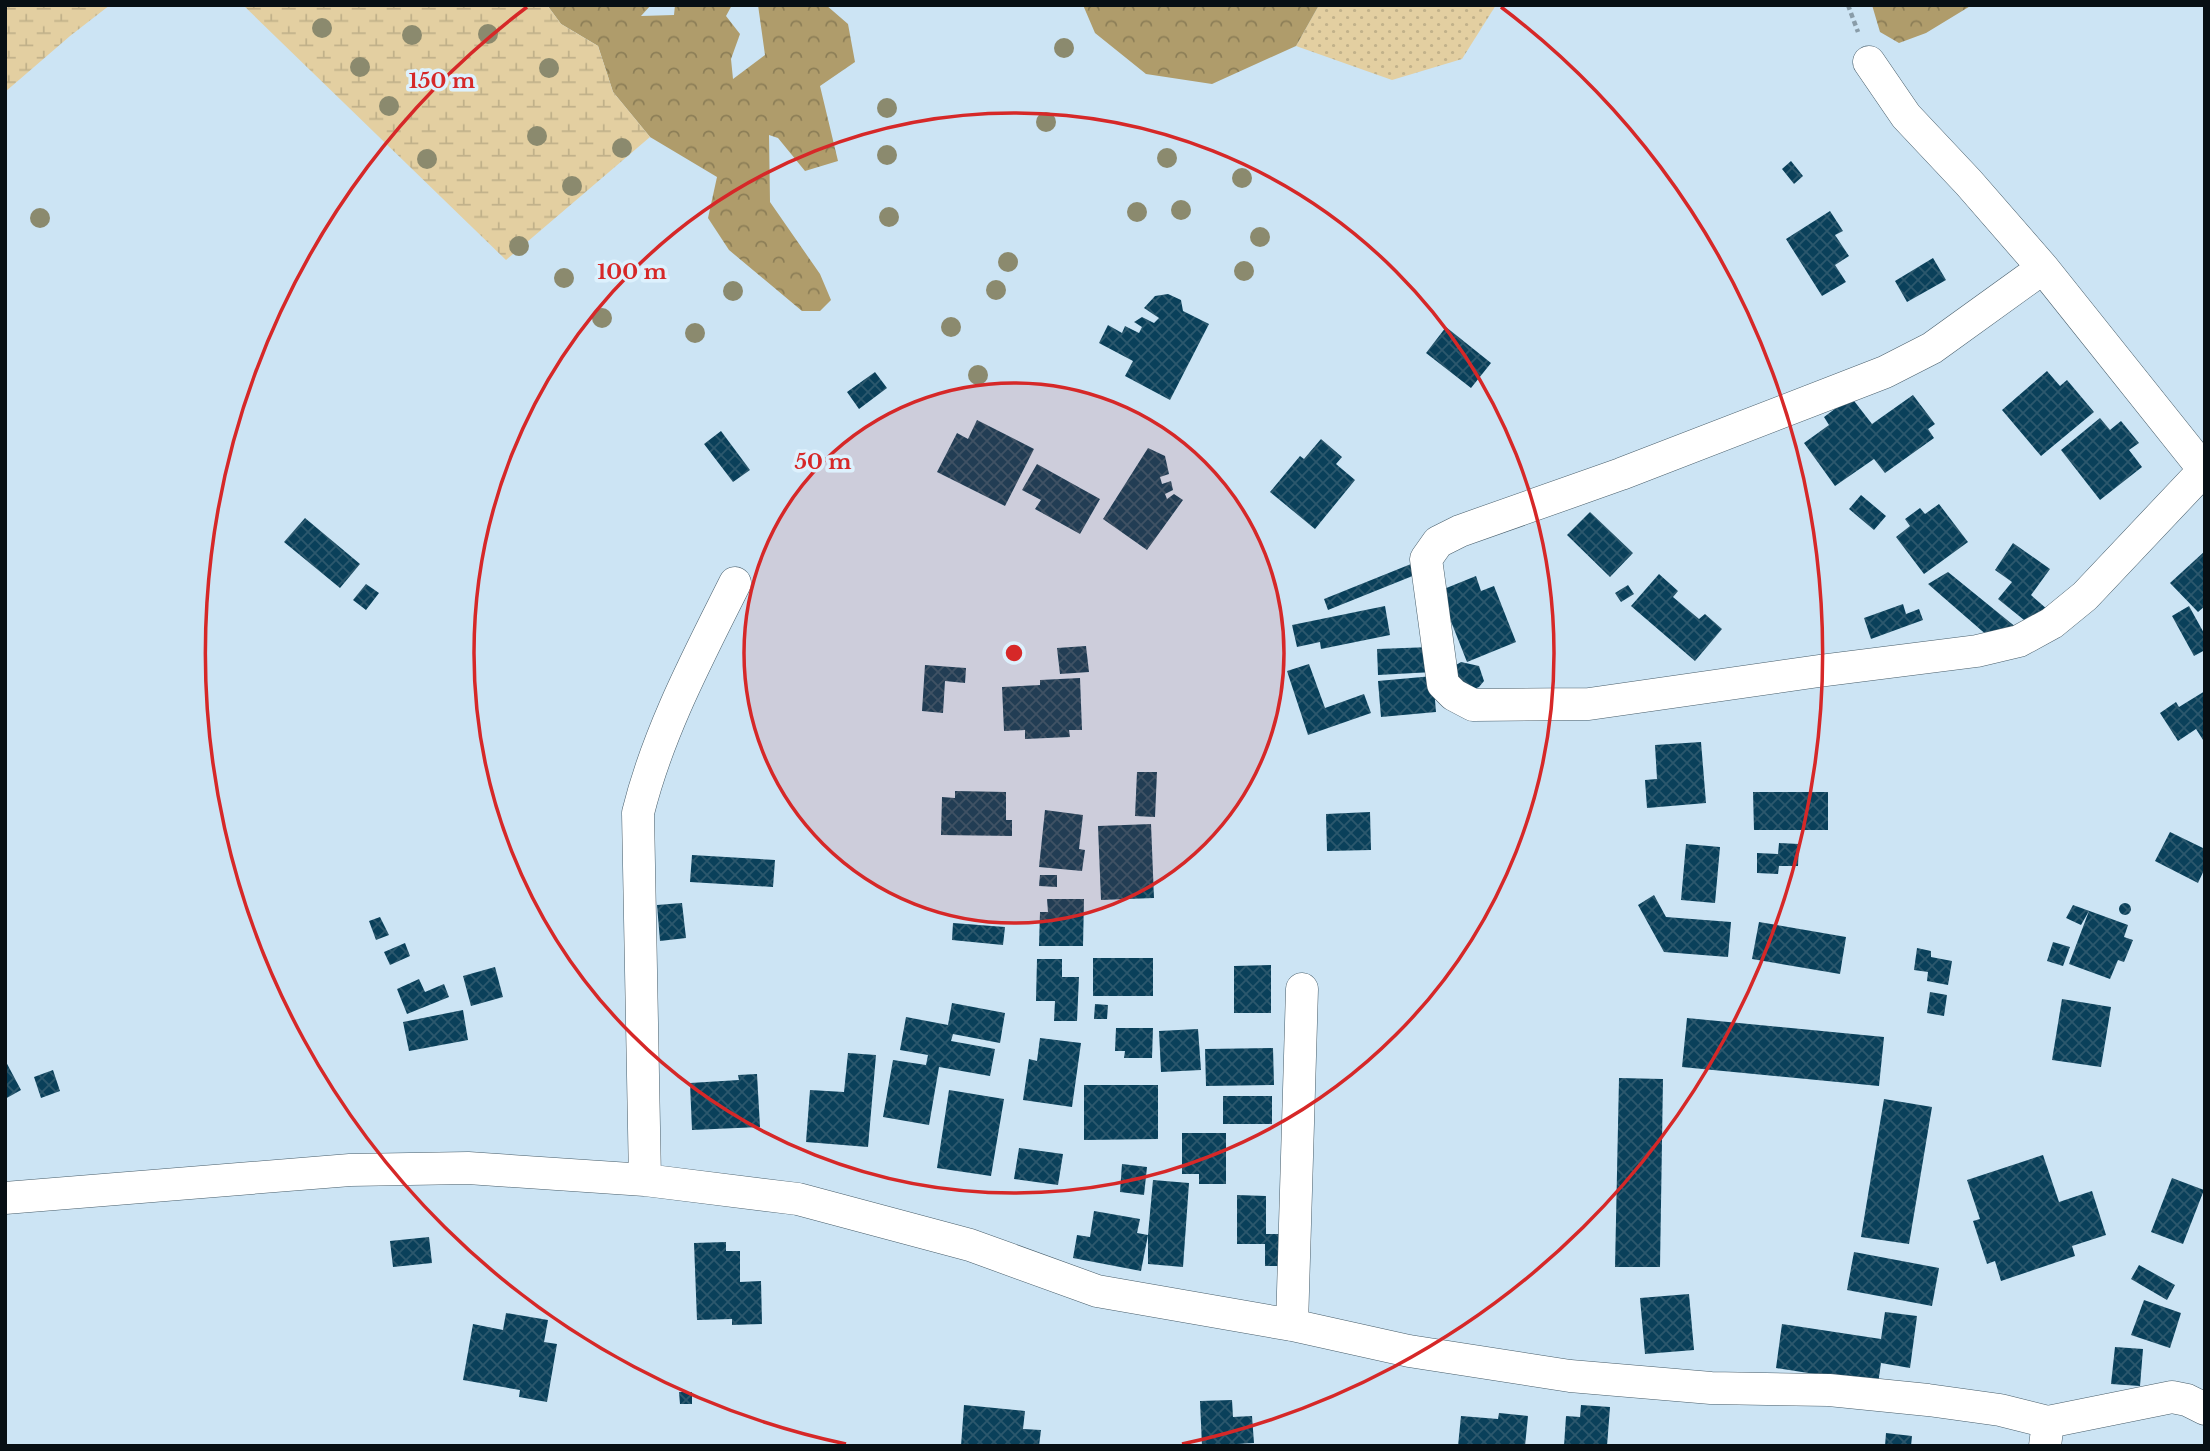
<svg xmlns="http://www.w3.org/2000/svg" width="2210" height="1451" viewBox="0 0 2210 1451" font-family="'Libre Baskerville',serif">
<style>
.grass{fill:url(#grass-dots)}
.forest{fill:url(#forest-crowns)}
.wetland{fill:url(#wetland-marsh)}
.building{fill:url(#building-cross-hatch)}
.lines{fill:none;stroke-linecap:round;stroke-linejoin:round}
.street-casing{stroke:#475d6a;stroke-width:33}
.path{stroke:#899ca8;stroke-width:4.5;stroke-dasharray:5 3.5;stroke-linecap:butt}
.street{stroke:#fff;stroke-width:32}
.tree{fill:#8b8a6e}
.ring{fill:none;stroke:#d62828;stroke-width:3.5}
.centre{fill:#d62828;stroke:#ddf1fd;stroke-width:3.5}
.ring-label{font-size:21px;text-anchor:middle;font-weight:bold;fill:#d62828;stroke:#ddf1fd;stroke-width:7;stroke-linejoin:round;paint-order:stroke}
</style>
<defs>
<pattern id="grass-dots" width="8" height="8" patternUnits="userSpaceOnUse" patternTransform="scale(1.75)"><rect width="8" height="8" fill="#e3cfa1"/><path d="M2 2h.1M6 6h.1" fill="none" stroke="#c1b18a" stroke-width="1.8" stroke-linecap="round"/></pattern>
<pattern id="forest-crowns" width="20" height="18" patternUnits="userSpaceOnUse" patternTransform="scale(1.75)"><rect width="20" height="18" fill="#af9c6b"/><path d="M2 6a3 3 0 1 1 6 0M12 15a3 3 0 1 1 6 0" fill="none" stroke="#8c7e57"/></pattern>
<pattern id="wetland-marsh" width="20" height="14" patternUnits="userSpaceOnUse" patternTransform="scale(1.75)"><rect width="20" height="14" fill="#e3cfa1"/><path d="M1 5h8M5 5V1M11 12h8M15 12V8" fill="none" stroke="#c1b18a"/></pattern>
<pattern id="building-cross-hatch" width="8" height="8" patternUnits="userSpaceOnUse" patternTransform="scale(1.75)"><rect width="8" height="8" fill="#0a405a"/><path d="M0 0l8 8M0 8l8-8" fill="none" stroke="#2c586d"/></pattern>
</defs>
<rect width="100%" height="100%" fill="#cce4f4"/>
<path class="grass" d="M1319,5H1496L1462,59L1392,80L1296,46Z"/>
<path class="forest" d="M547,5H651L641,16L674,15L675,5H732L726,16L740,34L731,59L733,79L765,55L758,5H826L848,24L855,62L820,86L838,161L805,171L778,138L769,135L770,202L820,274L831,300L820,311H802L729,250L708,218L717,177L650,137L613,92L598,46L561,24Z
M1083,5H1319L1296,46L1212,84L1146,74L1095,33Z
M1872,5H1972L1926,33L1899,43L1880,32Z"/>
<path class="wetland" d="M5,5H110L70,36L5,92Z
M243,5H547L561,24L598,46L613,92L650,137L506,260Z"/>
<path class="building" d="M1791,161L1803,176L1794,184L1782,169Z
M1830,211L1843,231L1835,235L1849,256L1835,265L1846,282L1822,296L1786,239Z
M1933,258L1946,280L1907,302L1895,281Z
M1168,294L1181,300L1183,311L1209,324L1170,400L1125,376L1133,361L1099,343L1108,325L1122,333L1125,326L1139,333L1142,327L1134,322L1142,317L1154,323L1159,318L1144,308L1155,296Z
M1446,327L1491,363L1471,388L1426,353Z
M2047,371L2060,386L2067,380L2094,412L2041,456L2002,410Z
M875,372L887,388L859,409L847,392Z
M1913,395L1935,424L1928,429L1934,438L1885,473L1874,459L1835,486L1804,443L1829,425L1824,417L1851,397L1872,424Z
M2100,418L2110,430L2121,421L2139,443L2129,450L2142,467L2100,500L2061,450Z
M977,420L1034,449L1005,506L937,472L957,433L968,439Z
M721,431L750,470L733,482L704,444Z
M1321,439L1342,457L1336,464L1355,480L1315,529L1270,492L1300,456L1304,459Z
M1148,448L1165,456L1169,474L1160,477L1162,484L1171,481L1173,490L1165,494L1167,499L1174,494L1183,500L1147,550L1103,519Z
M1037,464L1100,499L1080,534L1035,509L1041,500L1022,490Z
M1861,495L1886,516L1874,530L1849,509Z
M1939,504L1968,542L1924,574L1896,537L1910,526L1905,519L1920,508L1925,514Z
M1590,512L1633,553L1610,577L1567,535Z
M305,518L360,564L340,588L284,542Z
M2013,543L2050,569L2031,595L2048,610L2034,628L1998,599L2012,582L1995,570Z
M2205,551V606L2198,612L2170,583Z
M1411,564L1415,575L1328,610L1324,599Z
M1948,572L2017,628L1989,637L1928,584Z
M1659,574L1678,591L1673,597L1699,619L1705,614L1722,629L1695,661L1631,606Z
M1476,576L1481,591L1494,586L1516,642L1467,662L1439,591Z
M366,584L379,593L366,610L353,600Z
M1628,585L1634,594L1621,602L1615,593Z
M1903,604L1906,614L1919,609L1923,620L1871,639L1864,618Z
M1385,606L1390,635L1321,649L1320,642L1297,647L1292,625Z
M2189,606L2205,635V650L2194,656L2172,616Z
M1086,646L1089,672L1060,674L1057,648Z
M1431,647L1433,672L1378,675L1377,649Z
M1461,662L1479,666L1484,681L1479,687L1467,692L1446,671Z
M1309,664L1325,708L1364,694L1371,713L1308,735L1287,671Z
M925,665L966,668L965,683L945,681L943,713L922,711Z
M1433,676L1436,712L1381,717L1378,681Z
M1080,678L1082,730H1069L1070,737L1025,739V730L1004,731L1002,687L1040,685V680Z
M2205,691V743L2196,729L2178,741L2160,713L2176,702L2179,707Z
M1701,742L1706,803L1647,808L1645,780L1657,779L1655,745Z
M1137,772H1157L1155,817L1135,816Z
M955,791L1006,792V820H1012V836L941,835L942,797L955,798Z
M1753,792H1828V830H1754Z
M1045,810L1083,815L1079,849L1085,850L1082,871L1039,867Z
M1370,812L1371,850L1327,851L1326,814Z
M1151,824L1154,898L1101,900L1098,826Z
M2170,832L2205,849V868L2198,883L2155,861Z
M1779,843L1799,844L1798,866H1779L1778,874L1757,873V853L1778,854Z
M1686,844L1720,847L1715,903L1681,900Z
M692,855L775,860L773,887L690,882Z
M1040,875H1057V887L1039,886Z
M1654,895L1666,917L1731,922L1728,957L1664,952L1638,905Z
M1047,899H1084L1083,946H1039L1040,912H1048Z
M2119 909a6 6 0 1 1 12 0a6 6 0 1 1-12 0Z
M682,903L686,938L660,941L657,905Z
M2073,905L2128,925L2124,937L2133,940L2124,962L2118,960L2110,979L2069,964L2089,911L2081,925L2066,918Z
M380,917L389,935L376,940L369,921Z
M1759,922L1846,937L1840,974L1752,959Z
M953,923L1005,927L1003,945L952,940Z
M2053,942L2070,947L2063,966L2047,961Z
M405,943L410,956L390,965L384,952Z
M1917,948L1931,951V957L1952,961L1948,985L1927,981L1928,972L1914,970Z
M1093,958H1153V996H1093Z
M1037,959H1062V977H1079L1077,1021H1054L1055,1001H1036Z
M1271,965V1013H1234V966Z
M495,967L503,997L471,1006L463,976Z
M419,979L425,992L444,984L449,997L407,1014L397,989Z
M1930,992L1947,995L1944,1016L1927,1013Z
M2062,999L2111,1007L2101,1067L2052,1060Z
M952,1003L1005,1013L1000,1043L953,1034L951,1041L995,1049L990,1076L939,1067L929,1125L883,1117L893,1060L926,1065L928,1055L900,1050L906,1017L948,1025Z
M1095,1004L1108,1005L1107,1019H1094Z
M463,1010L468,1040L409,1051L403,1022Z
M1687,1018L1884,1037L1879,1086L1682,1067Z
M1116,1028H1153L1152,1058H1124L1125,1051H1115Z
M1198,1029L1201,1070L1161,1072L1159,1031Z
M1040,1038L1081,1043L1072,1107L1023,1100L1029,1059L1037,1061Z
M1273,1048L1274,1085L1206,1086L1205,1049Z
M848,1053L876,1055L868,1147L806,1142L810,1090L844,1092Z
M5,1060L21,1090L5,1099Z
M53,1070L60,1091L41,1098L34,1077Z
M757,1074L760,1127L692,1130L690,1083L739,1080L738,1075Z
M1619,1078L1663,1079L1660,1267H1615Z
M1084,1085H1158V1139L1084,1140Z
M949,1090L1004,1099L991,1176L937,1168Z
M1223,1096H1272V1124H1223Z
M1884,1099L1932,1107L1909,1244L1861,1237Z
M1182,1133H1226V1184H1199V1174H1182Z
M1019,1148L1063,1154L1058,1185L1014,1179Z
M2043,1155L2059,1202L2092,1191L2106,1235L2072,1246L2075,1256L2001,1281L1995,1261L1987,1264L1973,1221L1980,1219L1967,1180Z
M1122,1164L1147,1167L1144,1195L1120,1192Z
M2172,1178L2204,1190L2183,1244L2151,1232Z
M1153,1180L1189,1183L1183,1267L1148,1264V1235L1141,1271L1073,1258L1077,1235L1090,1237L1094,1211L1140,1219L1137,1233L1148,1235Z
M1237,1195L1266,1196V1234H1286V1266H1265V1244H1237Z
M429,1237L432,1263L393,1267L390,1241Z
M726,1242V1251H740V1282L761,1281L762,1324L732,1325V1319L697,1320L694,1243Z
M1854,1252L1939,1268L1932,1306L1847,1290Z
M2139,1265L2175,1285L2167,1300L2131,1279Z
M1689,1294L1694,1350L1645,1354L1640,1298Z
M2144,1300L2181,1313L2170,1348L2131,1335Z
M1885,1312L1917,1316L1910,1368L1881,1363L1878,1384L1776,1368L1782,1324L1881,1339Z
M506,1313L548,1320L544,1342L557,1344L547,1402L519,1397L520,1390L463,1380L473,1324L503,1330Z
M2115,1347L2143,1349L2140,1386L2111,1384Z
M679,1392H692V1404H680Z
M1232,1400L1233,1417L1252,1416L1254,1443L1202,1446L1200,1401Z
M964,1405L1025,1411L1023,1429L1041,1430L1039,1446H961Z
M1581,1405L1610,1407L1607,1446H1564L1566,1416L1580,1417Z
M1499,1413L1528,1416L1525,1446H1458L1461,1416L1498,1419Z
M1886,1433L1912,1436L1911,1446H1885Z"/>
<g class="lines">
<defs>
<path id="street" d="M1869,62L1906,116L1969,183L2043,268L2205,471
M2043,268L1932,348L1885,372L1621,474L1460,531L1438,542L1426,559L1443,684L1454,695L1473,705L1589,704L1819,671L1977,651L2019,641L2052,623L2085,596L2204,470
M645,1180L638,813C658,732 698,657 735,583
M5,1198L350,1170L468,1168L645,1180L798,1199L970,1245L1097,1291L1292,1325L1409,1351L1570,1376L1711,1388L1829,1390L1928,1400L2000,1410L2048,1422L2045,1446
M1292,1325L1302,989
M2048,1422L2172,1397L2187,1400L2205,1409"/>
</defs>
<use href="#street" class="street-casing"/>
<path class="path" d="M1848,5L1858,32"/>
<use href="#street" class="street"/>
</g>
<g class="tree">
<circle cx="322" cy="28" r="10"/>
<circle cx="488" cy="34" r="10"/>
<circle cx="412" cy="35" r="10"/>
<circle cx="1064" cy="48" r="10"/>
<circle cx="360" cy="67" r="10"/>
<circle cx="549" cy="68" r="10"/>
<circle cx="389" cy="106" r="10"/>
<circle cx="887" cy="108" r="10"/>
<circle cx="1046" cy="122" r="10"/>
<circle cx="537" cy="136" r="10"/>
<circle cx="622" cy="148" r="10"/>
<circle cx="887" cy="155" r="10"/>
<circle cx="1167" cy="158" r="10"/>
<circle cx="427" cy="159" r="10"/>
<circle cx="1242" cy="178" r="10"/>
<circle cx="572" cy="186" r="10"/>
<circle cx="1181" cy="210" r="10"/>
<circle cx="1137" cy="212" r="10"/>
<circle cx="889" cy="217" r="10"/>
<circle cx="40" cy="218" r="10"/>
<circle cx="1260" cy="237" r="10"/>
<circle cx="519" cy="246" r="10"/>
<circle cx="1008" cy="262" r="10"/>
<circle cx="1244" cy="271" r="10"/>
<circle cx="564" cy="278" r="10"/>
<circle cx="996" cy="290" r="10"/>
<circle cx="733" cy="291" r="10"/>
<circle cx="602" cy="318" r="10"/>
<circle cx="951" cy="327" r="10"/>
<circle cx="695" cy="333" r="10"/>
<circle cx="978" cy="375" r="10"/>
</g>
<circle cx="1014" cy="653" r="270" fill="#d62828" fill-opacity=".12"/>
<g class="ring">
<circle cx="1014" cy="653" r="270"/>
<circle cx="1014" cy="653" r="540"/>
<path d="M846 1444A809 809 0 0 1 527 7M1501 7A809 809 0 0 1 1182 1444"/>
</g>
<circle cx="1014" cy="653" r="10" class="centre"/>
<g class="ring-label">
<text x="442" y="88">150 m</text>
<text x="632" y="279">100 m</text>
<text x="823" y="469">50 m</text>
</g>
<rect width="2210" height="1451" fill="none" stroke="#070f14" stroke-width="14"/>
</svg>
